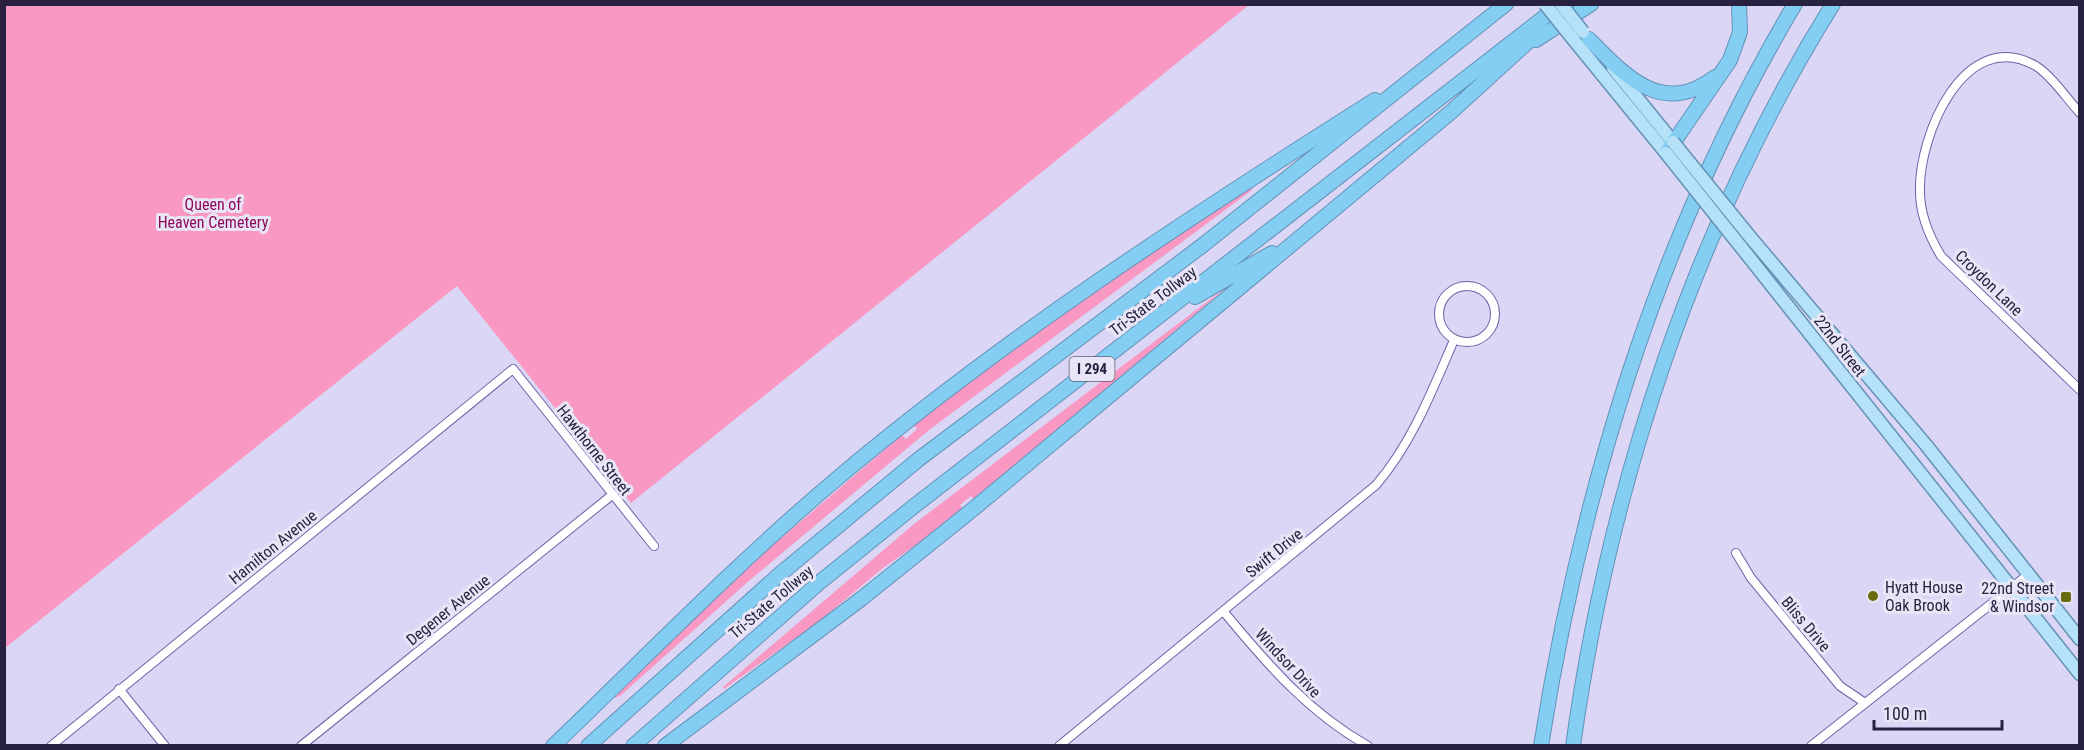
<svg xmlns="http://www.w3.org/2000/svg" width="2084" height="750" viewBox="0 0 2084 750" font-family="'Roboto Condensed',sans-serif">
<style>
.green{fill:#f898c3}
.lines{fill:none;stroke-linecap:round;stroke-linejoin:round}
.street-casing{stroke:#6f61a7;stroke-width:10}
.primary-casing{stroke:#6492b5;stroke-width:15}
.highway-casing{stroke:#6492b5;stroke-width:16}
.street{stroke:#fff;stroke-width:8}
.primary{stroke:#b5e2f8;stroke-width:12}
.highway{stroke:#84cef4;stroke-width:14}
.primary-bridge-casing{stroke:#6492b5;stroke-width:15;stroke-linecap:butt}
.primary-bridge{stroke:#b5e2f8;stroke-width:12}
.poi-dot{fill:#686c0e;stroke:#e8e6f6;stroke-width:2}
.labels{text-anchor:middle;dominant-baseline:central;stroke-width:6;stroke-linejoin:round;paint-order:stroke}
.shield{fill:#e8e6f6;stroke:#625d77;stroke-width:1.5}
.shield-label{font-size:15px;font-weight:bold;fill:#282240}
.park-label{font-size:16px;fill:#8d0859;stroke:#e8e6f6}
.street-label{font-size:16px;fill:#282240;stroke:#e8e6f6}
.poi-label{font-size:16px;fill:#282240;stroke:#e8e6f6;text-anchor:start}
</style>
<rect width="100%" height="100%" fill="#dbd6f6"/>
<path class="green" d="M5,4H1249V5L631,503L457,286L5,648Z
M1251,188L1252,190L929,430L750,580L620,696L614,698L745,569L902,435L906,439L917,429L913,424L1094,290Z
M1233,282L984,492L974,500L971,496L960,505L964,511L883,568L817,623L724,689L723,687L914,524Z"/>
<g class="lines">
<defs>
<path id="street" d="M2080,113C2066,98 2053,77 2036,66C1964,25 1918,137 1920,192C1920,215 1929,236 1941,256L2080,390
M1439 314a28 28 0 1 1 56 0a28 28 0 1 1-56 0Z
M1736,553L1751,578L1840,686L1865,703
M1224,612C1267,664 1308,712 1368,746
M119,689L165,746
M51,746L513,369L654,546
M301,746L612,495
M1059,746L1376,485C1412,443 1432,391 1454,340
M1811,746L2029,574"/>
<path id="primary" d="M1573,39L1666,153
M1613,68L1673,142
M1751,238L1926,445L2080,639
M1741,247L2080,674"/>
<path id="highway" d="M1589,39C1626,77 1663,117 1715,77
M1536,40L1591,4
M1667,152L1730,60L1740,32L1739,4
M1195,297L1272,253
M553,746C646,657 735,565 833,482C1002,339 1188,218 1375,100
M588,746L780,574L919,459L1203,245L1506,4
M633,746L820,582L913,507L1560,5
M665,746L861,599L972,510L1451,112L1541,30
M1541,746C1582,485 1659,232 1795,4
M1573,746C1609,486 1694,227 1833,4"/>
</defs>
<use href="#street" class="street-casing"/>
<use href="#primary" class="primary-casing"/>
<use href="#highway" class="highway-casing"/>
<use href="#street" class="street"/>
<use href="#primary" class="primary"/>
<use href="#highway" class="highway"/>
<defs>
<path id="primary-bridge" d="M1545,4L1573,39
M1561,4L1583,32
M1673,142L1751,238
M1666,153L1741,247"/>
</defs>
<use href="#primary-bridge" class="primary-bridge-casing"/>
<use href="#primary-bridge" class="primary-bridge"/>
</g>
<g class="poi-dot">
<circle cx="1873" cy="596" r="6"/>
<rect x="2060" y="591" width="12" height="12" rx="3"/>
</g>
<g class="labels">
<rect class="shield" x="1069.5" y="357" width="45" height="24" rx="4.5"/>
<g class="shield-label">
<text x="1092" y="369">I 294</text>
</g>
<g class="park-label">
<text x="213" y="204">Queen of<tspan x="213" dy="18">Heaven Cemetery</tspan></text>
</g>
<g class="street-label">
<text transform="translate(1989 283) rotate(44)">Croydon Lane</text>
<text transform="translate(1153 301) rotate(-37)">Tri-State Tollway</text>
<text transform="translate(1840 346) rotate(52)">22nd Street</text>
<text transform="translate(594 450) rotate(52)">Hawthorne Street</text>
<text transform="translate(273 547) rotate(-39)">Hamilton Avenue</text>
<text transform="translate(1274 553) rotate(-39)">Swift Drive</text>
<text transform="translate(771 602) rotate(-40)">Tri-State Tollway</text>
<text transform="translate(448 610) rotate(-39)">Degener Avenue</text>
<text transform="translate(1806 624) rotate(50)">Bliss Drive</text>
<text transform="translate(1288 663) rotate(47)">Windsor Drive</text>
</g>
<g class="poi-label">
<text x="1885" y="587">Hyatt House<tspan x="1885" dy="18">Oak Brook</tspan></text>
<text x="2054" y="588" text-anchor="end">22nd Street<tspan x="2054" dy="18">&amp; Windsor</tspan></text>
</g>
</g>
<rect width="2084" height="750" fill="none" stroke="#282240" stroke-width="12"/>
<path d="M1874 720v9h128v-9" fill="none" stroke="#282240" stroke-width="3"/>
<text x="1883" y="720" font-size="18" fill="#282240" stroke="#e8e6f6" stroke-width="4.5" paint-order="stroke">100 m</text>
</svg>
